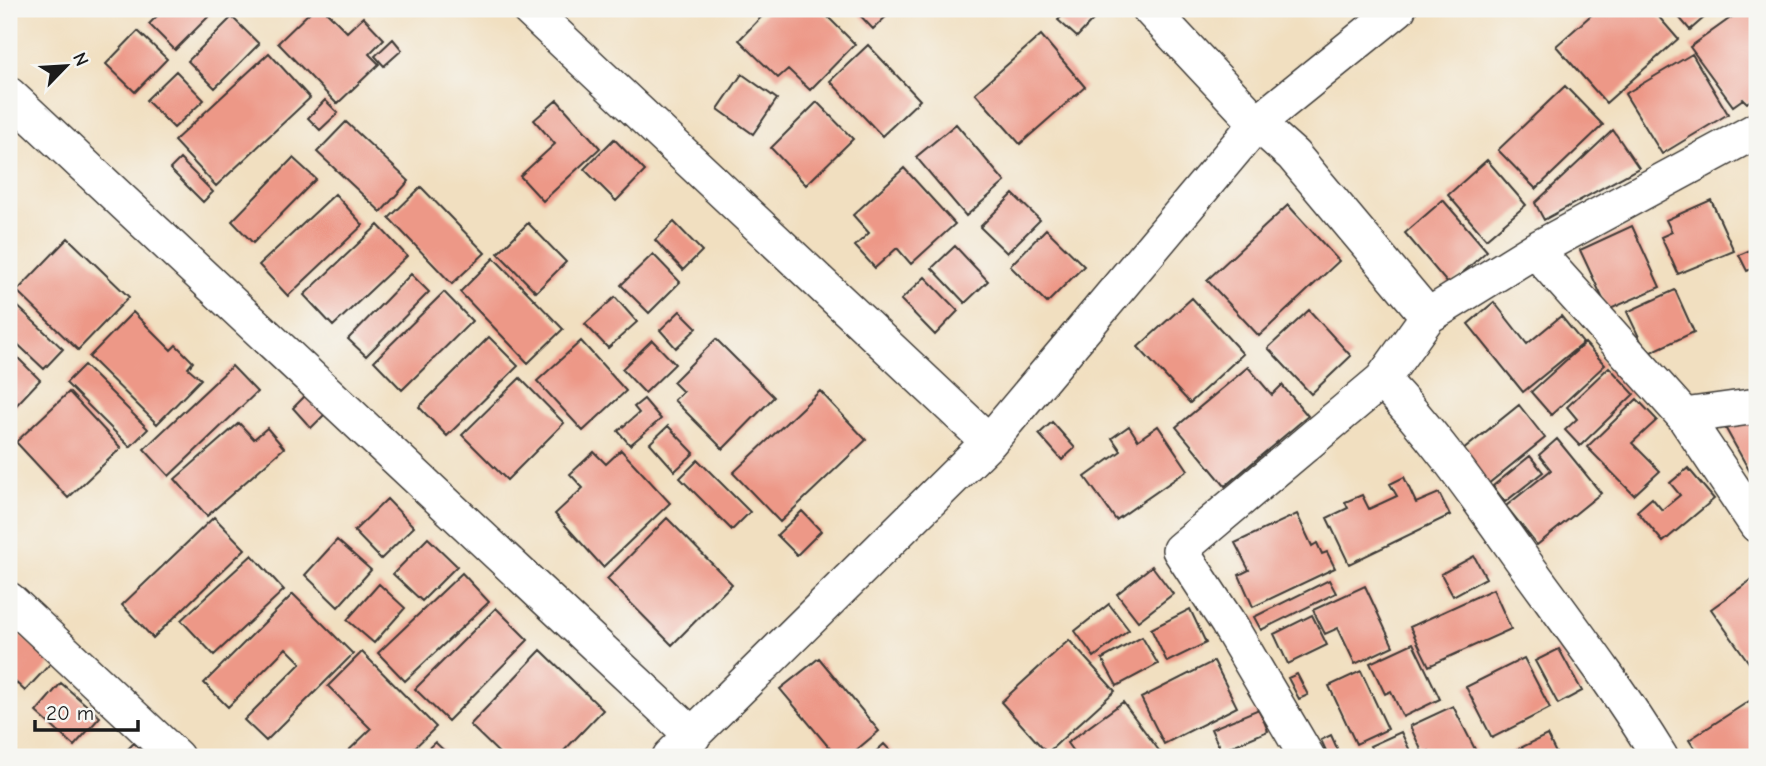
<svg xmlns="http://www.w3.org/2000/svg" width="1766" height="766" viewBox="0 0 1766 766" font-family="'Comic Neue',sans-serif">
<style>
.building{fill:#ed9887}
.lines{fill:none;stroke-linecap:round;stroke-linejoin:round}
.minor-casing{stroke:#3c3935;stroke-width:38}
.minor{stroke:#fff;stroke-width:35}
</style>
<rect width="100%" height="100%" fill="#f6f6f2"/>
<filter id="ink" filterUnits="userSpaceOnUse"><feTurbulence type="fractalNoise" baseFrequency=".0143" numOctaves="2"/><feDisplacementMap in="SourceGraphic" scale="14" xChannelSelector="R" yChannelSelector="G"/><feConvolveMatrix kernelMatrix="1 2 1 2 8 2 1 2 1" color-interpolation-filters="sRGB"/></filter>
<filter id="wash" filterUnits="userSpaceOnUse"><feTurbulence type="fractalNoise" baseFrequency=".00686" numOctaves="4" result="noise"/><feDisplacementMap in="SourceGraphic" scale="28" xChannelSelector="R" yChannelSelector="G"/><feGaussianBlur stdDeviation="1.57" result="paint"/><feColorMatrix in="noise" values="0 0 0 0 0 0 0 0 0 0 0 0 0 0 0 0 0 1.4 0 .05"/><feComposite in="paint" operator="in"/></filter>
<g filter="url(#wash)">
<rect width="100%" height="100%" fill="#f1dfc0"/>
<g id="blocks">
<path class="building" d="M164,9H216L175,50L149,24Z
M313,9H324L347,32L363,17L384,39L369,54L379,64L337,104L278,43Z
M760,9H820L855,44L810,90L788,69L778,78L739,40L765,13Z
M854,9H894L873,29Z
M1069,9H1081L1093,20L1077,37L1058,20Z
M1598,9H1652L1678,39L1606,103L1556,46Z
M1672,9H1714L1690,30Z
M1743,9H1751L1757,18V95L1747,103L1743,99L1733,106L1690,47Z
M232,17L259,44L215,88L188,61Z
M138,31L167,59L135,92L106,64Z
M1041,35L1085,87L1020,144L975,93Z
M393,39L402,50L384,66L375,56Z
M868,45L920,100L882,136L830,81Z
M269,53L310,98L216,186L174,141Z
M1692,54L1728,114L1662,154L1625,94Z
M176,71L204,100L174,128L146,100Z
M742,74L777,99L753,134L718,109Z
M1565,86L1603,125L1536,189L1498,150Z
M325,100L338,113L320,130L308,118Z
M557,100L600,148L543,201L520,176L555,144L534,120Z
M817,102L853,139L806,185L771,148Z
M346,122L409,181L381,212L317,152Z
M956,124L1005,182L966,216L916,157Z
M1613,130L1639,168L1544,220L1535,203Z
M614,139L645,171L616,201L584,169Z
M293,158L316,179L253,243L232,221Z
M180,159L213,192L203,202L170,169Z
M1487,160L1526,205L1486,239L1448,195Z
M904,168L955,224L911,264L897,248L875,268L855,246L869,233L853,215Z
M421,187L485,253L452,284L389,218Z
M335,194L363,225L288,296L259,265Z
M1013,194L1040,220L1007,253L980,227Z
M1443,200L1487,251L1449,285L1405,233Z
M1711,200L1734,251L1678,274L1661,237L1672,232L1666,220Z
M1288,205L1339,261L1259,336L1207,280Z
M674,222L702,251L683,270L655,240Z
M528,223L566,262L536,292L498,253Z
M378,225L407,256L333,326L304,295Z
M1632,226L1660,287L1608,310L1580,250Z
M1046,229L1084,266L1047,303L1010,266Z
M68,238L129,297L78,350L17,291Z
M955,246L988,281L965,303L932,268Z
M1757,247V267L1747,271L1739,255Z
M653,254L680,282L649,313L621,285Z
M494,258L563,329L528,363L460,292Z
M411,274L429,292L366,356L348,339Z
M925,277L958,311L935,335L901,300Z
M1675,290L1694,332L1647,354L1627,312Z
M444,292L472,321L402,390L374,361Z
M615,297L637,322L608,348L585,324Z
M1192,298L1243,354L1190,403L1138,347Z
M13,302L63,349L44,369L9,336V307Z
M1494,302L1527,344L1561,316L1583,343L1523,392L1468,324Z
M1309,310L1351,356L1311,394L1268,348Z
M680,311L697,328L676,348L660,330Z
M133,312L171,350L176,345L193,362L188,368L201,379L157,424L89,357Z
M489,337L518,366L447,436L419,407Z
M716,339L774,397L723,449L674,400L683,392L673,382Z
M652,340L675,364L645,393L622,369Z
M581,341L626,391L583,431L537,381Z
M1585,343L1605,365L1551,415L1531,392Z
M9,349L40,380L9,413Z
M84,365L148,429L130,447L66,383Z
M232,366L257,392L169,476L144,449Z
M1248,367L1272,395L1282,385L1308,416L1225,486L1176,427Z
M1609,367L1634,394L1580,446L1565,430L1577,419L1567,407Z
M520,378L564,423L507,480L462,435Z
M820,391L866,440L780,522L733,473Z
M69,392L121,448L68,498L16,442Z
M306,395L325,414L311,428L293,408Z
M644,399L661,419L630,445L618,431L639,413L634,407Z
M1637,399L1657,420L1632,443L1660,471L1634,495L1587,447Z
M1519,405L1545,438L1488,484L1462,451Z
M1750,415L1757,429V468L1750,472L1726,429Z
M1052,422L1075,448L1062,460L1039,434Z
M239,423L254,439L267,428L284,448L207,516L175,479Z
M668,426L694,453L675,471L650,443Z
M1129,426L1138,440L1158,426L1188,470L1116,520L1085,477L1121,451L1112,438Z
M1557,439L1601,493L1537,545L1506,506L1551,470L1539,455Z
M621,450L670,503L603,567L555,514L583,488L570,474L594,452L606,464Z
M1530,456L1543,472L1505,502L1493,486Z
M698,460L750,512L732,530L680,478Z
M1688,468L1714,499L1663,542L1637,511L1652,498L1662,510L1680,495L1670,483Z
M1404,477L1416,503L1439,493L1450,515L1349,564L1327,518L1348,508L1345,502L1362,495L1369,509L1397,496L1390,484Z
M387,499L414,527L381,559L354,531Z
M802,511L821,531L797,555L777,535Z
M1297,514L1312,546L1317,543L1322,554L1327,552L1335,568L1253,607L1239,575L1249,570L1235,543Z
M214,517L245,549L153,638L122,605Z
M667,518L732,584L672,645L607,579Z
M428,538L457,566L422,601L393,574Z
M337,540L371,570L338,607L305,575Z
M252,555L284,590L214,655L181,620Z
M1474,556L1486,578L1453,596L1441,574Z
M1152,566L1173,594L1138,621L1117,594Z
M462,573L489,602L405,681L378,653Z
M1757,576V664L1752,667L1711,609Z
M1329,580L1336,593L1261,630L1254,617Z
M379,584L405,608L374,643L347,620Z
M1365,586L1393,646L1355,664L1338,628L1325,634L1313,610Z
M1493,589L1511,629L1429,666L1410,627Z
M293,594L353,654L266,741L244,720L301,663L286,648L228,707L204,683Z
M1109,604L1129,630L1094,657L1075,631Z
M496,608L528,640L448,721L415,689Z
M1190,609L1206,643L1167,662L1151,629Z
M1312,615L1327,645L1288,664L1274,634Z
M9,624L51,663L25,691L9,676Z
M1142,637L1158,664L1117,686L1102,659Z
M1069,640L1115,691L1047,753L1001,702Z
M1413,643L1440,699L1403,717L1391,691L1385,694L1370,663Z
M1559,649L1582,691L1558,704L1535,661Z
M541,650L603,710L558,757H503L470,725Z
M362,652L436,727L405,757H342L371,729L328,686Z
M819,658L879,731L848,757H837L780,689Z
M1524,658L1550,708L1492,738L1466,687Z
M1214,661L1237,707L1164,744L1141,698Z
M1361,671L1388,729L1356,744L1329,686Z
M1297,674L1308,695L1299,699L1288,678Z
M61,683L100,717L74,746L36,712Z
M1757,696V757H1700L1689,740Z
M1123,702L1163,756L1077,757L1067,743Z
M1453,706L1479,757H1432L1429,751L1423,754L1410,726Z
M1259,709L1268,731L1221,751L1211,729Z
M1401,732L1413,757H1376L1370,746Z
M1331,735L1341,757H1329L1321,740Z
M1547,735L1558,757H1502Z
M435,742L451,757H419Z
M134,743L148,757H120Z
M884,744L896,757H870Z"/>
</g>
</g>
<g filter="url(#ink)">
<use href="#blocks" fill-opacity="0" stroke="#3c3935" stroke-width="2"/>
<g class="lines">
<defs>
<path id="minor" d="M529,9L989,442
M1150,9L1257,123L1293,155L1428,316L1382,380C1436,436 1480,501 1526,565C1572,628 1619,690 1660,757
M9,95L693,736
M1535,250L1684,416L1757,525
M1428,316L1535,250L1757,130
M1684,416L1757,406
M9,600L176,757
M670,757L989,442L1257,123L1398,9
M1307,757L1228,623L1180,550L1382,380"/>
</defs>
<use href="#minor" class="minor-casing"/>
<use href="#minor" class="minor"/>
</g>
</g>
<rect width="1766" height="766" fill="none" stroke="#f6f6f2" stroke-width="35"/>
<g transform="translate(66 66) rotate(65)" stroke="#f6f6f2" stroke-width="5" paint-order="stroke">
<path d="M0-5L12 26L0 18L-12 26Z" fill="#1c1c1c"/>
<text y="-10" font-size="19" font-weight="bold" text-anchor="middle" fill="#1c1c1c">N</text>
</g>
<path d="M35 720v10h103v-10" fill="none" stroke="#1c1c1c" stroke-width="3.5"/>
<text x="46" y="720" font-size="21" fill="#1c1c1c" stroke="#f6f6f2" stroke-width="5" paint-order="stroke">20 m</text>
</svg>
